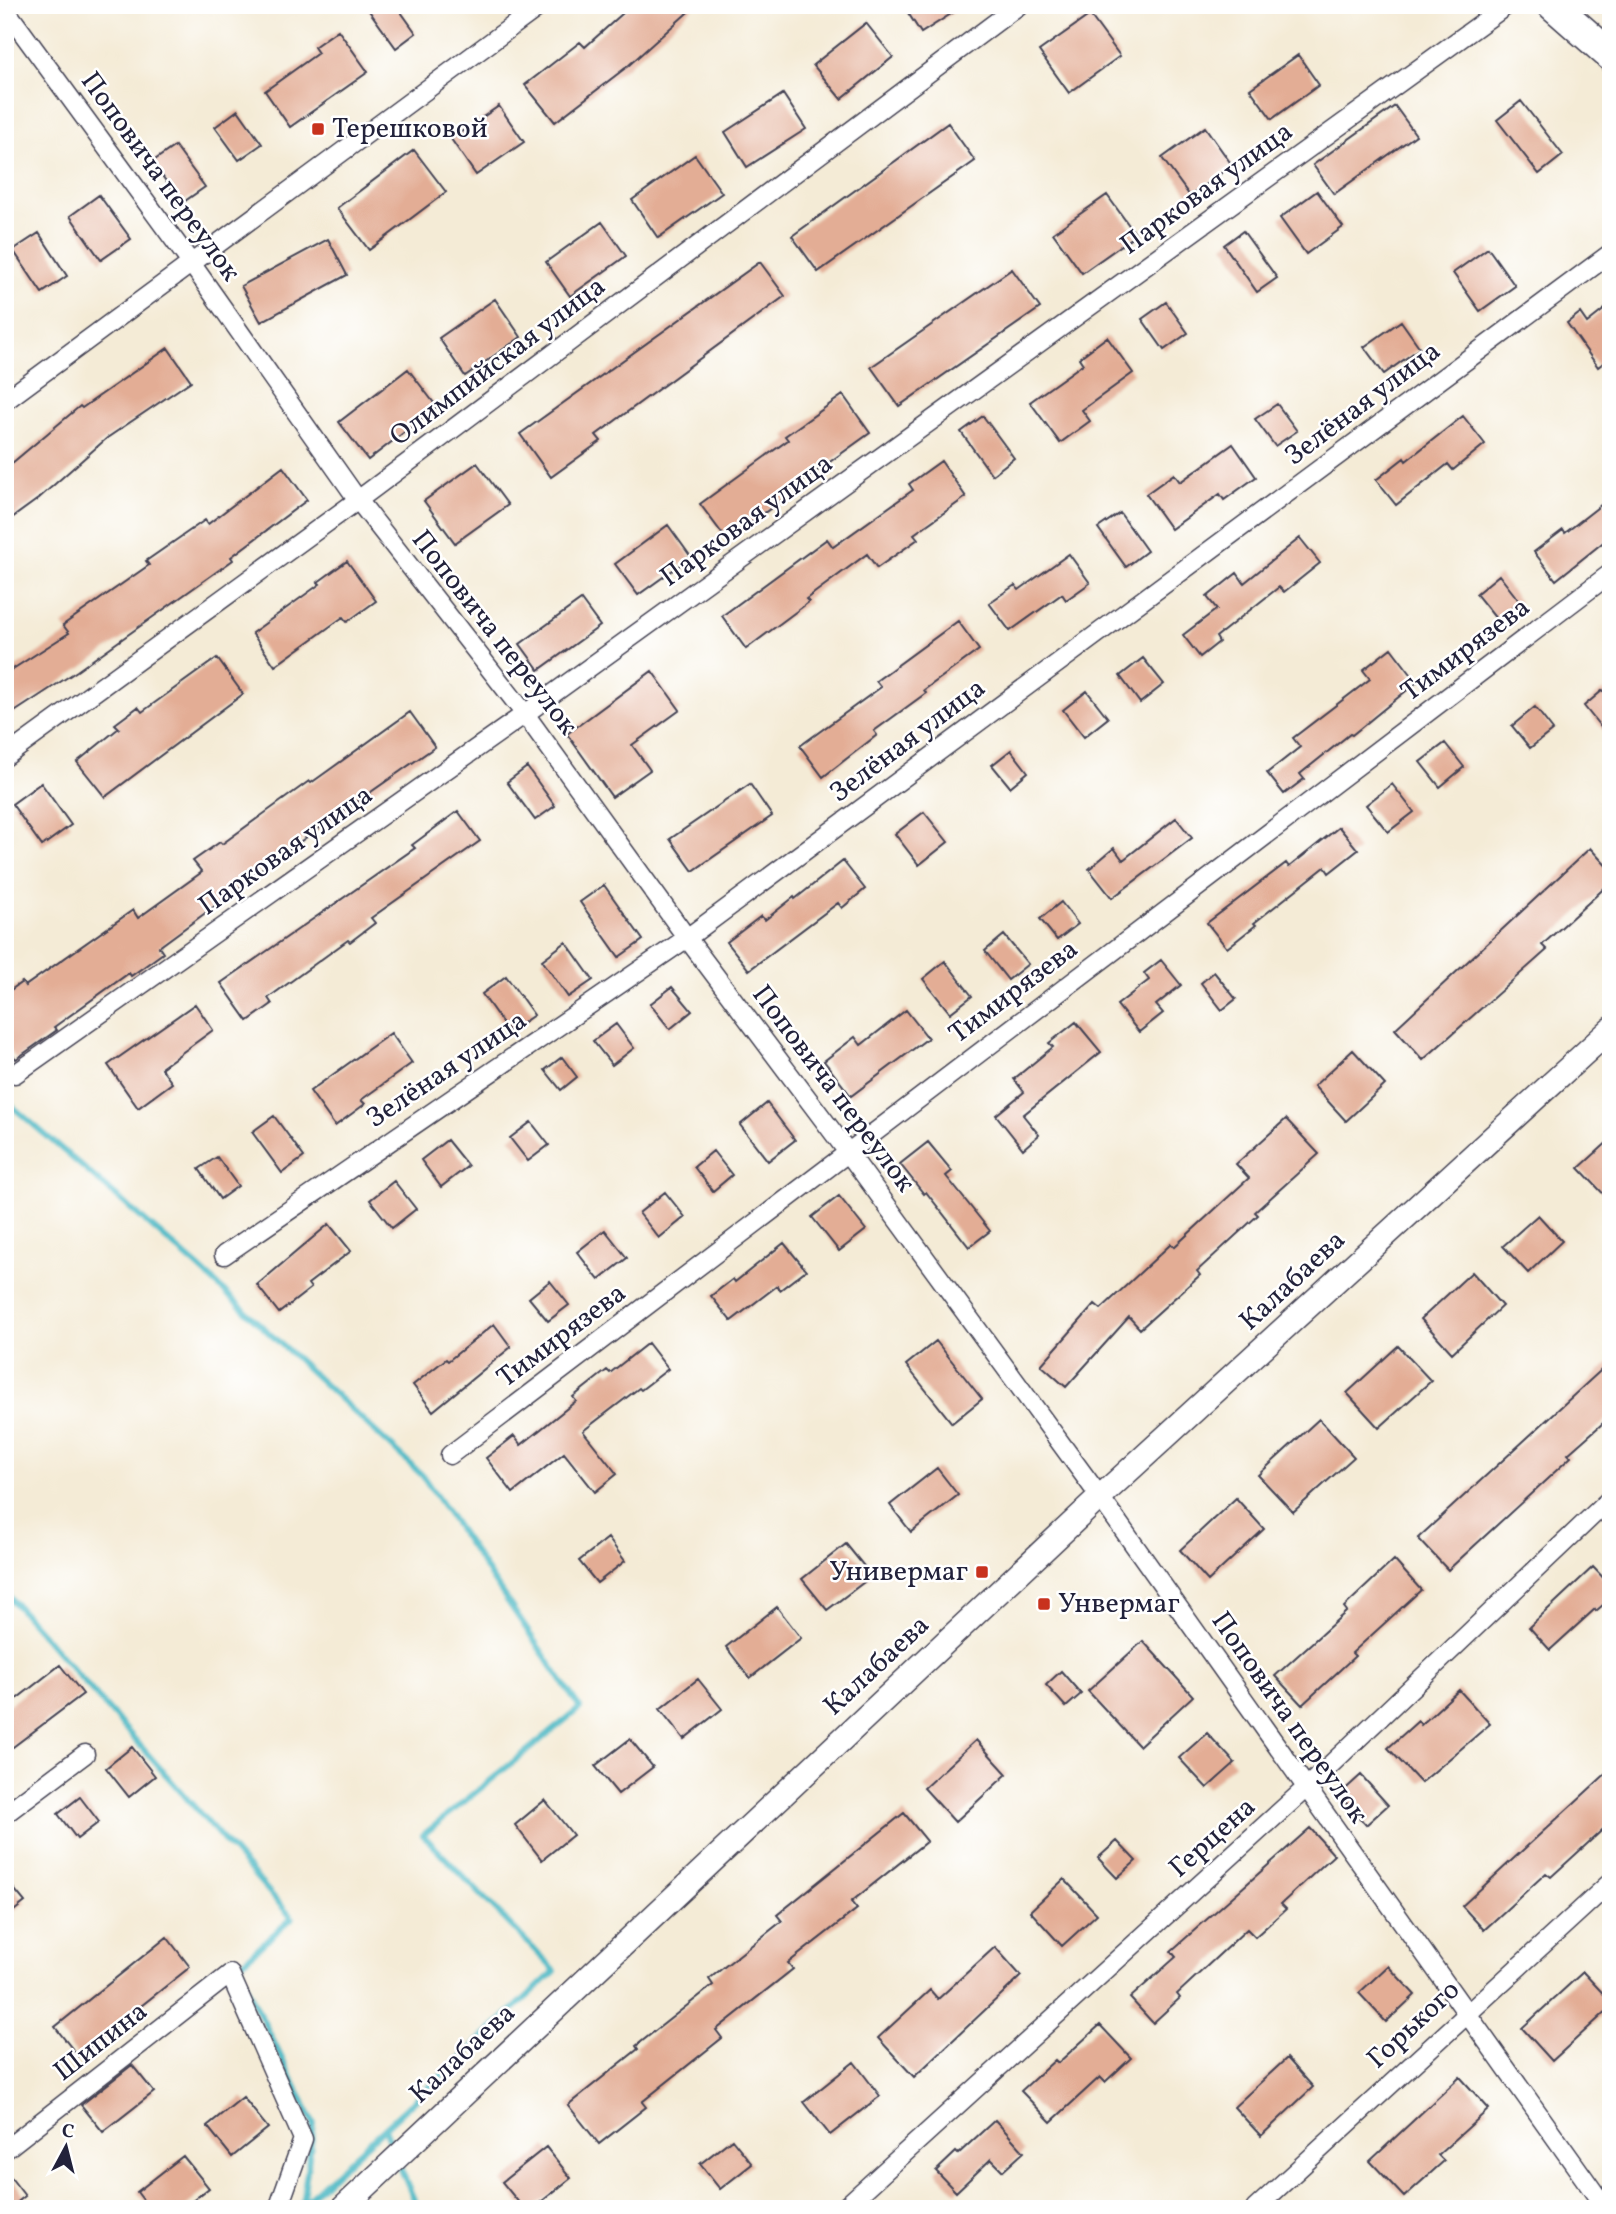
<svg xmlns="http://www.w3.org/2000/svg" width="1616" height="2214" viewBox="0 0 1616 2214" font-family="Vollkorn,serif">
<style>
.lines{fill:none;stroke-linecap:round;stroke-linejoin:round}
.stream{stroke:#49b7c3;stroke-width:6}
.building{fill:#e3ad95}
.minor-casing{stroke:#424052;stroke-width:21}
.tertiary-casing{stroke:#424052;stroke-width:26}
.trunk-casing{stroke:#424052;stroke-width:33}
.minor{stroke:#fff;stroke-width:18}
.tertiary{stroke:#fff;stroke-width:23}
.trunk{stroke:#fff;stroke-width:30}
.poi-dot{fill:#c8321e;stroke:#fff;stroke-width:2.5}
.labels{text-anchor:middle;dominant-baseline:central;stroke-width:5;stroke-linejoin:round;paint-order:stroke}
.poi-label{font-size:28px;fill:#22223b;stroke:#fff;text-anchor:start}
.street-label{font-size:28px;fill:#22223b;stroke:#fff}
</style>
<rect width="100%" height="100%" fill="#fff"/>
<filter id="ink" filterUnits="userSpaceOnUse"><feTurbulence type="fractalNoise" baseFrequency=".0143" numOctaves="2"/><feDisplacementMap in="SourceGraphic" scale="14" xChannelSelector="R" yChannelSelector="G"/><feConvolveMatrix kernelMatrix="1 2 1 2 8 2 1 2 1" color-interpolation-filters="sRGB"/></filter>
<filter id="wash" filterUnits="userSpaceOnUse"><feTurbulence type="fractalNoise" baseFrequency=".00686" numOctaves="4" result="noise"/><feDisplacementMap in="SourceGraphic" scale="28" xChannelSelector="R" yChannelSelector="G"/><feGaussianBlur stdDeviation="1.57" result="paint"/><feColorMatrix in="noise" values="0 0 0 0 0 0 0 0 0 0 0 0 0 0 0 0 0 1.4 0 .05"/><feComposite in="paint" operator="in"/></filter>
<g filter="url(#wash)">
<rect width="100%" height="100%" fill="#f4ebd6"/>
<g class="lines">
<path class="stream" d="M5,1100L198,1267L422,1475L580,1708L423,1835L555,1971L302,2204
M5,1592L292,1918L237,1967L314,2124L302,2204
M385,2128L394,2152
M398,2162L418,2209"/>
</g>
<g id="blocks">
<path class="building" d="M365,5H396L416,33L396,48Z
M632,5H696L628,66L555,122L525,85L580,42L585,47Z
M903,5H965L921,33Z
M1090,15L1120,56L1069,93L1039,51Z
M866,23L893,57L841,99L813,65Z
M338,30L368,72L290,127L265,91L318,53L314,47Z
M1298,55L1319,85L1272,119L1250,89Z
M783,94L806,129L747,167L725,132Z
M1521,101L1563,155L1539,174L1497,120Z
M499,106L524,142L476,175L451,139Z
M1395,106L1416,135L1334,194L1313,165Z
M238,110L262,144L239,160L215,127Z
M948,123L975,161L818,272L792,236Z
M1205,127L1232,165L1190,196L1162,158Z
M175,146L205,187L182,203L152,162Z
M414,150L446,192L369,250L337,208Z
M695,155L722,193L658,238L632,200Z
M1317,191L1343,227L1306,254L1280,218Z
M99,195L131,239L101,260L70,216Z
M1107,195L1136,235L1082,273L1053,233Z
M602,222L626,256L570,296L546,262Z
M1243,231L1277,278L1257,292L1224,245Z
M39,233L67,276L42,293L13,250Z
M328,239L347,275L261,322L241,286Z
M1488,248L1515,286L1480,311L1453,273Z
M760,262L785,296L596,435L601,441L551,477L520,434Z
M1012,269L1040,308L899,406L871,367Z
M495,299L521,337L465,376L439,338Z
M1166,302L1188,333L1164,350L1142,319Z
M1611,304V357L1598,367L1567,323L1580,313L1587,323Z
M1401,321L1420,348L1384,374L1364,347Z
M1107,337L1133,373L1082,410L1090,421L1060,443L1030,402L1083,364L1079,358Z
M168,348L191,381L107,438L38,499L5,523V469L80,406L82,408Z
M408,369L437,407L368,460L339,422Z
M843,395L870,433L788,492L789,495L727,540L700,504L788,440L785,436Z
M1277,404L1297,431L1275,446L1255,419Z
M983,416L1014,458L992,475L961,432Z
M1463,416L1485,444L1453,470L1448,464L1396,505L1376,480L1404,458L1406,461Z
M1233,444L1256,477L1224,500L1220,494L1171,529L1146,494L1174,474L1180,482Z
M941,461L966,497L914,534L918,539L877,568L867,554L806,599L809,602L746,649L722,616L827,539L833,547L913,490L909,484Z
M477,463L508,505L455,543L424,501Z
M283,467L307,500L231,557L233,560L77,671L13,713L5,702V674L69,633L63,625L149,565L146,561L205,520L208,524Z
M1611,497V536L1556,580L1534,552L1563,530L1565,533Z
M1120,513L1147,551L1126,567L1098,528Z
M668,525L691,557L638,595L615,564Z
M1300,538L1320,563L1284,592L1279,587L1216,637L1219,642L1200,657L1183,635L1217,609L1207,597L1237,573L1244,583Z
M1069,554L1090,583L1066,600L1062,594L1010,631L989,603L1015,585L1019,590Z
M347,561L376,601L347,622L343,617L275,666L252,633L320,584L318,582Z
M1499,575L1520,602L1497,620L1476,594Z
M581,600L600,626L539,670L520,644Z
M958,621L979,650L924,690L926,693L874,731L877,735L823,777L800,746L881,687L876,681Z
M1391,648L1417,682L1352,735L1350,734L1300,774L1304,779L1284,794L1267,773L1300,747L1293,738L1370,679L1363,670Z
M217,658L243,694L105,797L77,762L119,728L115,724L138,707L142,712Z
M1143,658L1164,684L1140,703L1120,676Z
M652,671L680,710L632,745L650,770L612,797L567,734Z
M1603,690L1611,700V740L1584,706Z
M1087,691L1108,718L1084,737L1063,710Z
M1535,707L1553,730L1530,748L1512,726Z
M410,712L435,747L247,879L249,881L159,947L163,953L131,976L129,973L54,1027L57,1030L16,1059L5,1045V994L22,982L25,986L133,910L138,918L202,872L193,861L220,842L222,844L309,781L311,783Z
M1445,743L1464,767L1440,787L1420,762Z
M1011,750L1028,772L1010,787L992,765Z
M527,767L555,806L535,820L507,782Z
M41,783L71,825L42,846L12,804Z
M750,784L772,816L693,871L670,839Z
M1392,784L1414,812L1388,832L1366,805Z
M458,811L480,841L371,918L375,923L350,942L348,940L268,998L272,1004L248,1021L221,983L415,848L412,845Z
M924,812L948,842L919,865L895,834Z
M1176,818L1192,838L1112,898L1089,869L1114,848L1123,860Z
M1339,827L1358,850L1329,873L1325,867L1254,923L1256,925L1227,948L1207,923L1286,863L1289,867Z
M1590,848L1611,871V882L1542,945L1547,950L1423,1060L1395,1029Z
M843,861L865,889L842,908L838,903L749,970L727,942L761,916L765,920L794,897L795,899Z
M604,885L643,940L619,957L580,902Z
M1061,902L1078,924L1057,940L1040,919Z
M1004,935L1028,964L1008,980L985,951Z
M566,942L593,980L568,997L542,960Z
M1161,960L1181,985L1156,1005L1163,1013L1139,1032L1117,1005L1149,980L1144,973Z
M945,961L972,996L950,1013L923,979Z
M1214,972L1236,999L1222,1010L1201,983Z
M506,976L534,1015L509,1032L482,994Z
M672,987L692,1011L670,1029L650,1004Z
M195,1004L213,1030L161,1068L172,1083L138,1108L108,1065Z
M906,1010L928,1038L851,1096L824,1061L855,1037L861,1045Z
M1076,1022L1101,1052L1023,1115L1039,1135L1023,1149L996,1115L1024,1092L1014,1079L1053,1047L1049,1043Z
M616,1024L634,1048L612,1065L593,1041Z
M391,1033L412,1063L361,1100L365,1104L335,1126L310,1091Z
M1353,1050L1385,1085L1346,1121L1314,1086Z
M562,1057L577,1077L561,1090L545,1070Z
M767,1103L795,1140L768,1161L740,1125Z
M274,1116L304,1157L282,1173L252,1132Z
M1286,1119L1319,1154L1255,1212L1258,1215L1197,1271L1200,1275L1140,1329L1129,1317L1066,1387L1041,1365L1095,1304L1101,1309L1171,1244L1174,1247L1249,1178L1236,1164Z
M531,1122L549,1145L528,1161L510,1138Z
M1611,1139V1202L1579,1168Z
M447,1140L468,1166L441,1187L421,1160Z
M928,1142L952,1171L946,1176L990,1231L969,1247L926,1192L924,1194L900,1164Z
M713,1151L732,1175L713,1191L694,1167Z
M217,1157L238,1186L220,1199L199,1169Z
M394,1181L416,1209L392,1228L370,1200Z
M665,1192L685,1217L659,1238L639,1213Z
M839,1196L866,1230L839,1251L812,1217Z
M1538,1215L1562,1241L1528,1273L1503,1246Z
M329,1224L351,1251L308,1284L311,1288L279,1313L257,1285Z
M605,1230L627,1258L599,1280L577,1252Z
M784,1243L806,1270L780,1290L777,1286L731,1321L711,1296L733,1279L735,1282Z
M1472,1272L1502,1306L1452,1353L1421,1319Z
M550,1281L569,1305L548,1321L529,1298Z
M494,1324L511,1347L433,1411L413,1385L446,1359L448,1361Z
M936,1341L982,1399L952,1423L906,1365Z
M648,1343L668,1369L641,1390L639,1388L583,1431L617,1474L595,1492L564,1453L513,1493L486,1458L514,1436L521,1445L576,1401L573,1397L607,1370L610,1373Z
M1398,1346L1431,1381L1379,1428L1347,1393Z
M1611,1361V1416L1568,1454L1571,1457L1448,1570L1418,1538Z
M1319,1419L1354,1457L1293,1512L1258,1475Z
M937,1468L958,1495L911,1532L890,1505Z
M1236,1498L1264,1529L1208,1581L1180,1550Z
M608,1538L625,1561L597,1583L579,1561Z
M846,1544L872,1576L827,1610L802,1579Z
M1394,1560L1421,1590L1352,1653L1355,1656L1302,1705L1275,1676L1347,1611L1344,1607Z
M1593,1567L1611,1586V1598L1596,1611L1595,1609L1550,1650L1529,1627Z
M777,1607L801,1638L750,1678L726,1647Z
M1143,1641L1193,1696L1139,1746L1088,1691Z
M60,1665L83,1694L5,1753V1708Z
M1061,1671L1081,1694L1066,1707L1046,1685Z
M698,1679L722,1709L684,1739L660,1709Z
M1459,1690L1490,1724L1421,1783L1388,1748L1418,1721L1421,1725Z
M1207,1733L1235,1763L1207,1788L1179,1758Z
M630,1739L653,1767L618,1794L595,1766Z
M976,1740L1007,1774L955,1822L924,1788Z
M132,1747L155,1776L129,1797L106,1768Z
M1611,1769V1822L1551,1877L1546,1873L1484,1930L1462,1906Z
M1361,1775L1388,1805L1366,1825L1339,1795Z
M80,1797L99,1822L77,1839L58,1814Z
M545,1800L573,1835L542,1860L515,1825Z
M904,1813L927,1841L851,1902L857,1909L788,1963L793,1969L716,2030L722,2038L642,2102L646,2107L599,2144L568,2105L638,2049L636,2046L713,1985L709,1979L782,1921L777,1915Z
M1310,1828L1334,1855L1281,1904L1286,1909L1255,1937L1247,1929L1177,1994L1180,1998L1153,2023L1130,1998L1176,1957L1171,1951Z
M1117,1841L1136,1861L1117,1878L1098,1858Z
M5,1878L25,1902L5,1918Z
M1064,1879L1097,1914L1062,1946L1030,1911Z
M167,1937L190,1967L78,2056L55,2027Z
M995,1947L1021,1976L914,2077L878,2038L930,1990L938,1999Z
M1388,1966L1415,1995L1386,2022L1359,1993Z
M1583,1972L1611,2002V2007L1552,2061L1522,2028Z
M1100,2025L1131,2058L1105,2082L1100,2077L1051,2122L1021,2091L1055,2060L1058,2063Z
M1287,2058L1313,2087L1261,2136L1234,2107Z
M854,2062L880,2096L830,2135L804,2102Z
M132,2065L154,2092L103,2132L81,2105Z
M1460,2077L1489,2109L1438,2155L1444,2161L1404,2197L1370,2161Z
M243,2097L268,2128L232,2157L207,2126Z
M995,2120L1024,2152L1003,2171L991,2159L956,2192L936,2171L956,2152L958,2154Z
M732,2139L752,2164L720,2189L700,2164Z
M546,2147L571,2178L532,2209H524L502,2182Z
M183,2156L209,2188L182,2209H150L137,2192Z
M5,2170L25,2196L9,2209H5Z"/>
</g>
</g>
<g filter="url(#ink)">
<use href="#blocks" fill-opacity="0" stroke="#424052" stroke-width="2"/>
<g class="lines">
<defs>
<path id="minor" d="M5,9L191,263L358,500L525,714L687,938L847,1151L1100,1497L1606,2209
M5,401L541,5
M5,757L358,500L1019,5
M15,1074L525,714L1507,5
M224,1255L687,938L1611,253
M450,1455L1611,573
M5,1814L85,1754
M5,2150L230,1974L303,2139L278,2209
M843,2209L1306,1788L1611,1498
M1255,2209L1611,1882"/>
<path id="tertiary" d="M342,2209L1100,1497L1611,1029"/>
<path id="trunk" d="M1553,5L1611,56"/>
</defs>
<use href="#minor" class="minor-casing"/>
<use href="#tertiary" class="tertiary-casing"/>
<use href="#trunk" class="trunk-casing"/>
<use href="#minor" class="minor"/>
<use href="#tertiary" class="tertiary"/>
<use href="#trunk" class="trunk"/>
</g>
</g>
<g class="poi-dot">
<rect x="311" y="122" width="14" height="14" rx="3.5"/>
<rect x="975" y="1565" width="14" height="14" rx="3.5"/>
<rect x="1037" y="1597" width="14" height="14" rx="3.5"/>
</g>
<g class="labels">
<g class="poi-label">
<text x="332" y="129">Терешковой</text>
<text x="968" y="1572" text-anchor="end">Универмаг</text>
<text x="1058" y="1604">Унвермаг</text>
</g>
<g class="street-label">
<text transform="translate(160 177) rotate(54)">Поповича переулок</text>
<text transform="translate(1207 189) rotate(-36)">Парковая улица</text>
<text transform="translate(498 362) rotate(-37)">Олимпийская улица</text>
<text transform="translate(1363 404) rotate(-37)">Зелёная улица</text>
<text transform="translate(747 521) rotate(-36)">Парковая улица</text>
<text transform="translate(494 633) rotate(52)">Поповича переулок</text>
<text transform="translate(1466 650) rotate(-37)">Тимирязева</text>
<text transform="translate(908 741) rotate(-37)">Зелёная улица</text>
<text transform="translate(286 851) rotate(-35)">Парковая улица</text>
<text transform="translate(1014 992) rotate(-37)">Тимирязева</text>
<text transform="translate(447 1070) rotate(-34)">Зелёная улица</text>
<text transform="translate(833 1089) rotate(53)">Поповича переулок</text>
<text transform="translate(1293 1281) rotate(-43)">Калабаева</text>
<text transform="translate(562 1336) rotate(-37)">Тимирязева</text>
<text transform="translate(877 1666) rotate(-43)">Калабаева</text>
<text transform="translate(1289 1718) rotate(55)">Поповича переулок</text>
<text transform="translate(1213 1838) rotate(-42)">Герцена</text>
<text transform="translate(1414 2025) rotate(-43)">Горького</text>
<text transform="translate(101 2042) rotate(-38)">Шипина</text>
<text transform="translate(463 2054) rotate(-43)">Калабаева</text>
</g>
</g>
<rect width="1616" height="2214" fill="none" stroke="#fff" stroke-width="28"/>
<g transform="translate(66 2147) rotate(7)" stroke="#ffffff" stroke-width="5" paint-order="stroke">
<path d="M0-5L12 26L0 18L-12 26Z" fill="#22223b"/>
<text y="-10" font-size="19" font-weight="bold" text-anchor="middle" fill="#22223b">С</text>
</g>
</svg>
